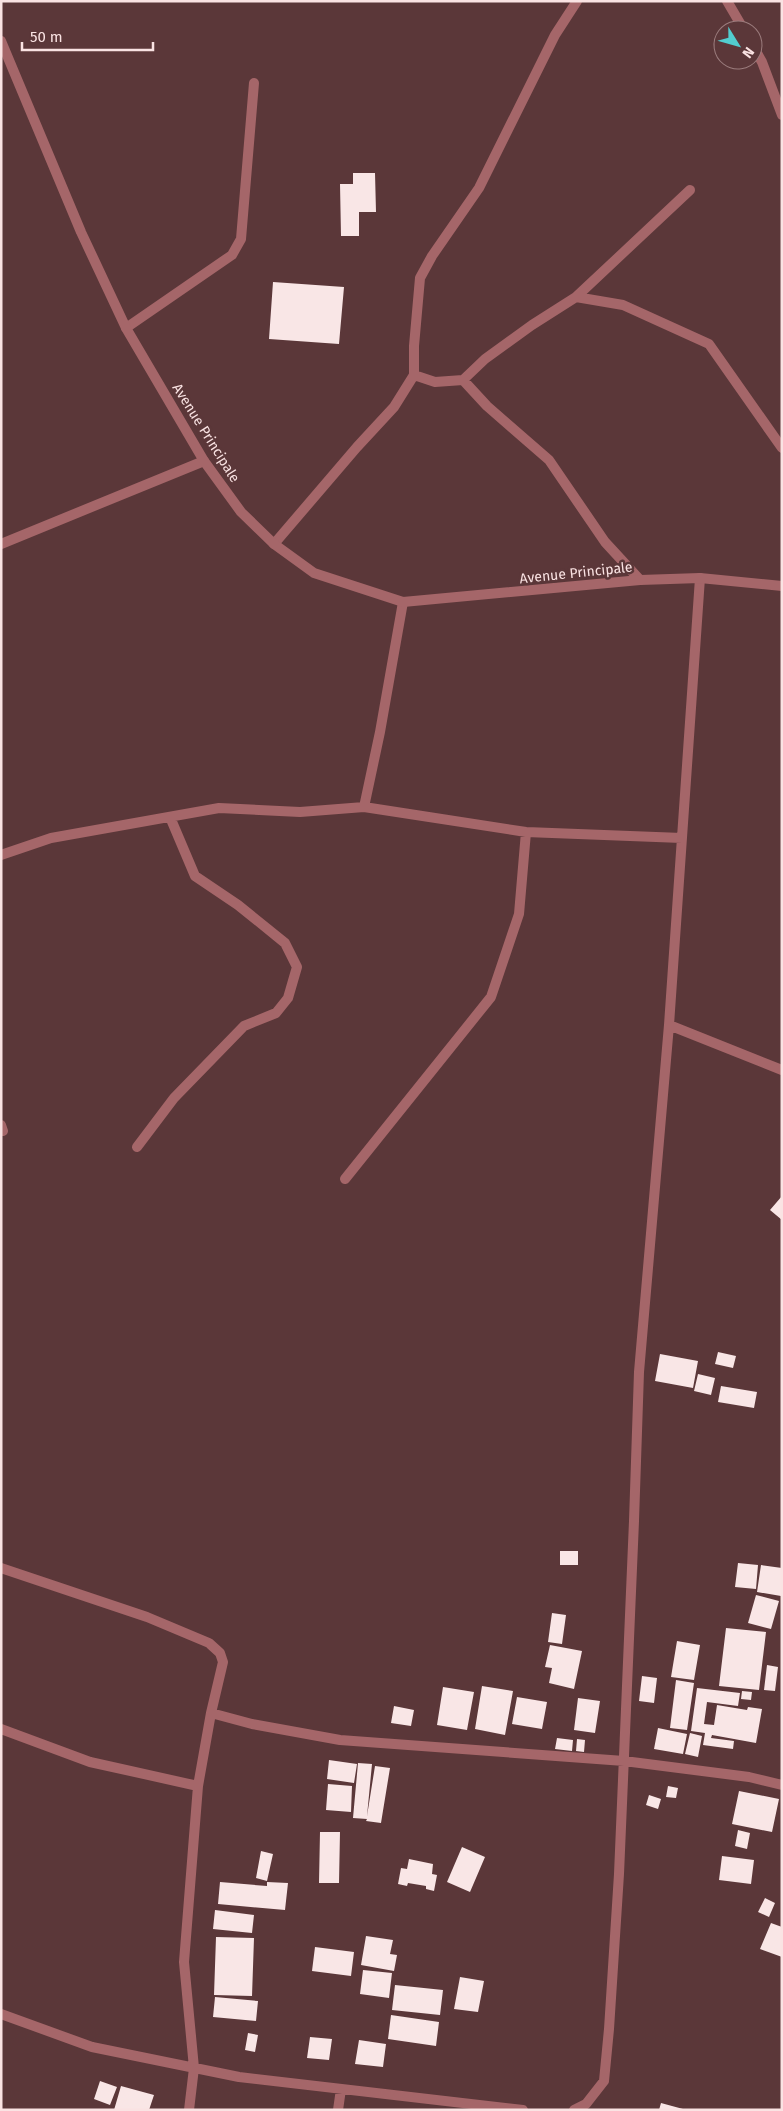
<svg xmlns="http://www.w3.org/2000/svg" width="783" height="2111" viewBox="0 0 783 2111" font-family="'Fira Sans',sans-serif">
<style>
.building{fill:#f9e6e6}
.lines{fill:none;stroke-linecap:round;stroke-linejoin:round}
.minor{stroke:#a56669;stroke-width:10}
.tertiary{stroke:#a56669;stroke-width:10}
.labels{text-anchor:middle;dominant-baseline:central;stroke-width:5;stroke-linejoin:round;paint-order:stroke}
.street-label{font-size:14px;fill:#fae3e3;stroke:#5b3739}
</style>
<rect width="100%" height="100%" fill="#5b3739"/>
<path class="building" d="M353,173H375L376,212H359V236H341L340,184H353Z
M273,282L344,287L339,344L269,339Z
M782,1196V1220L770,1210Z
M718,1352L736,1356L733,1368L715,1364Z
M660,1354L698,1361L693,1388L655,1381Z
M698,1374L715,1378L711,1395L694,1391Z
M721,1386L757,1392L754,1408L718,1402Z
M560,1551H578V1565H560Z
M738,1563L758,1565L756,1589L735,1587Z
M761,1565L782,1568L781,1596L757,1592Z
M756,1595L779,1601L771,1629L748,1623Z
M552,1613L566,1615L562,1644L548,1642Z
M726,1628L766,1632L759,1690L719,1686Z
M677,1641L700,1645L694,1680L671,1677Z
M550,1645L582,1651L574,1689L549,1683L552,1668L545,1667Z
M767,1665L778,1667L775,1691L764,1690Z
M642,1676L657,1678L654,1703L639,1701Z
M676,1680L694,1683L687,1730L670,1728Z
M482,1686L513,1691L505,1735L475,1729Z
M443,1687L474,1692L467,1730L437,1725Z
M697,1688L740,1693L738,1706L707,1702L704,1724L714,1725L717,1705L747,1710L748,1707L762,1709L756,1743L712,1735L711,1738L734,1741L733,1749L703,1745L705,1733L691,1731Z
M742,1691L752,1692L751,1700L741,1699Z
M517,1697L547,1702L542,1729L512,1724Z
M578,1698L600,1701L595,1733L574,1730Z
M394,1706L414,1710L411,1726L391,1723Z
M658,1728L687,1734L683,1754L654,1749Z
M690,1733L702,1736L698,1757L685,1754Z
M557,1738L573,1740L572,1751L555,1749Z
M577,1739L585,1740L584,1752L576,1751Z
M329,1760L357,1764L354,1783L327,1779Z
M358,1763L372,1764L367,1816L375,1766L390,1768L381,1823L366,1821L367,1819L353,1818Z
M328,1784L352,1786L351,1812L326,1810Z
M668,1786L678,1788L676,1798L666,1797Z
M739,1791L779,1799L772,1832L732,1824Z
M649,1795L661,1799L658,1809L646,1805Z
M738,1830L750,1833L747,1849L735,1846Z
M320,1832H340L339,1883H319Z
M462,1847L485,1857L470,1892L447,1882Z
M261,1851L273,1854L267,1881L256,1878Z
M722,1856L754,1860L751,1884L719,1880Z
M409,1859L433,1864L432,1874L437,1875L434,1891L426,1889V1886L408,1883L407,1886L398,1884L401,1868L407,1869Z
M220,1882L267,1886V1882L288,1883L285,1910L218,1904Z
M765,1898L775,1903L769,1917L758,1912Z
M215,1910L254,1915L252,1933L213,1929Z
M771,1923L782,1927V1957L760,1949Z
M366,1936L393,1940L390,1954L397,1955L394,1971L361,1965Z
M216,1937L254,1938L252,1996L214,1995Z
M315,1947L354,1952L351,1976L312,1971Z
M363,1970L392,1973L389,1998L360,1994Z
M460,1977L484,1981L478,2012L454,2009Z
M395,1985L443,1990L440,2015L392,2010Z
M215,1997L258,2001L256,2021L213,2017Z
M391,2015L439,2022L436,2046L388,2039Z
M248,2033L258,2035L255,2052L245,2050Z
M310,2037L332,2039L329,2060L307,2058Z
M359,2040L386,2044L383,2067L355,2064Z
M100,2081L117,2087L110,2105L94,2099Z
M121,2086L154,2095L149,2110H114Z
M661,2103L683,2109V2110H659Z"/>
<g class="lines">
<path class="minor" d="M727,1L744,30
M753,46L762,62L782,115
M576,297L690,190
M126,328L232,255L241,239L254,83
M414,375L435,382L463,380L485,359L532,325L576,297L623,305L709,344L782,448
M463,380L487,406L549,460L605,542L640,580
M1,544L204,461
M274,544L357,447L394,407L414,375V346L420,278L432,256L479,188L555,35L577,1
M364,807L526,832L682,838
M1,855L51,838L219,808L300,812L364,807L380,732L403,602
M669,1025L782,1070
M1,1125L3,1131
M137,1147L174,1098L244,1026L276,1013L288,998L297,967L285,943L238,905L195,876L170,817
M345,1179L491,997L519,914L526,832
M1,1568L147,1617L209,1643L220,1653L223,1662L211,1713L198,1786L184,1962L194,2068L189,2110
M211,1713L252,1724L340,1740L624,1761L749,1777L782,1785
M1,1729L90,1762L198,1786
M1,2014L92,2047L239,2077L523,2110
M338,2110L341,2089
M574,2110L586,2104L604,2081L609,2029L619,1874L634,1521L639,1372L669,1025L700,578"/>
<path class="tertiary" d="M1,41L81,232L126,328L204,461L241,512L274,544L314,573L403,602L640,580L700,578L782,586"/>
</g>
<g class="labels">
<g class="street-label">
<text transform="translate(206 433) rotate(58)">Avenue Principale</text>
<text transform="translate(576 573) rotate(-6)">Avenue Principale</text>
</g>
</g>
<rect width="783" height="2111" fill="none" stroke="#fae3e3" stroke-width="5"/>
<g transform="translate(738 45) rotate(127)"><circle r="24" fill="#5b3739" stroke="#9b7c7d"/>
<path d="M0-4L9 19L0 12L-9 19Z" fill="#52cdcf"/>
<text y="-8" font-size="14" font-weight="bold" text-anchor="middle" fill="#fae3e3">N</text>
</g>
<path d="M22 42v8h131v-8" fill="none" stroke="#fae3e3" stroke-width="2.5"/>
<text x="30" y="42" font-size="15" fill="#fae3e3" stroke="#5b3739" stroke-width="4" paint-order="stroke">50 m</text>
</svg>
